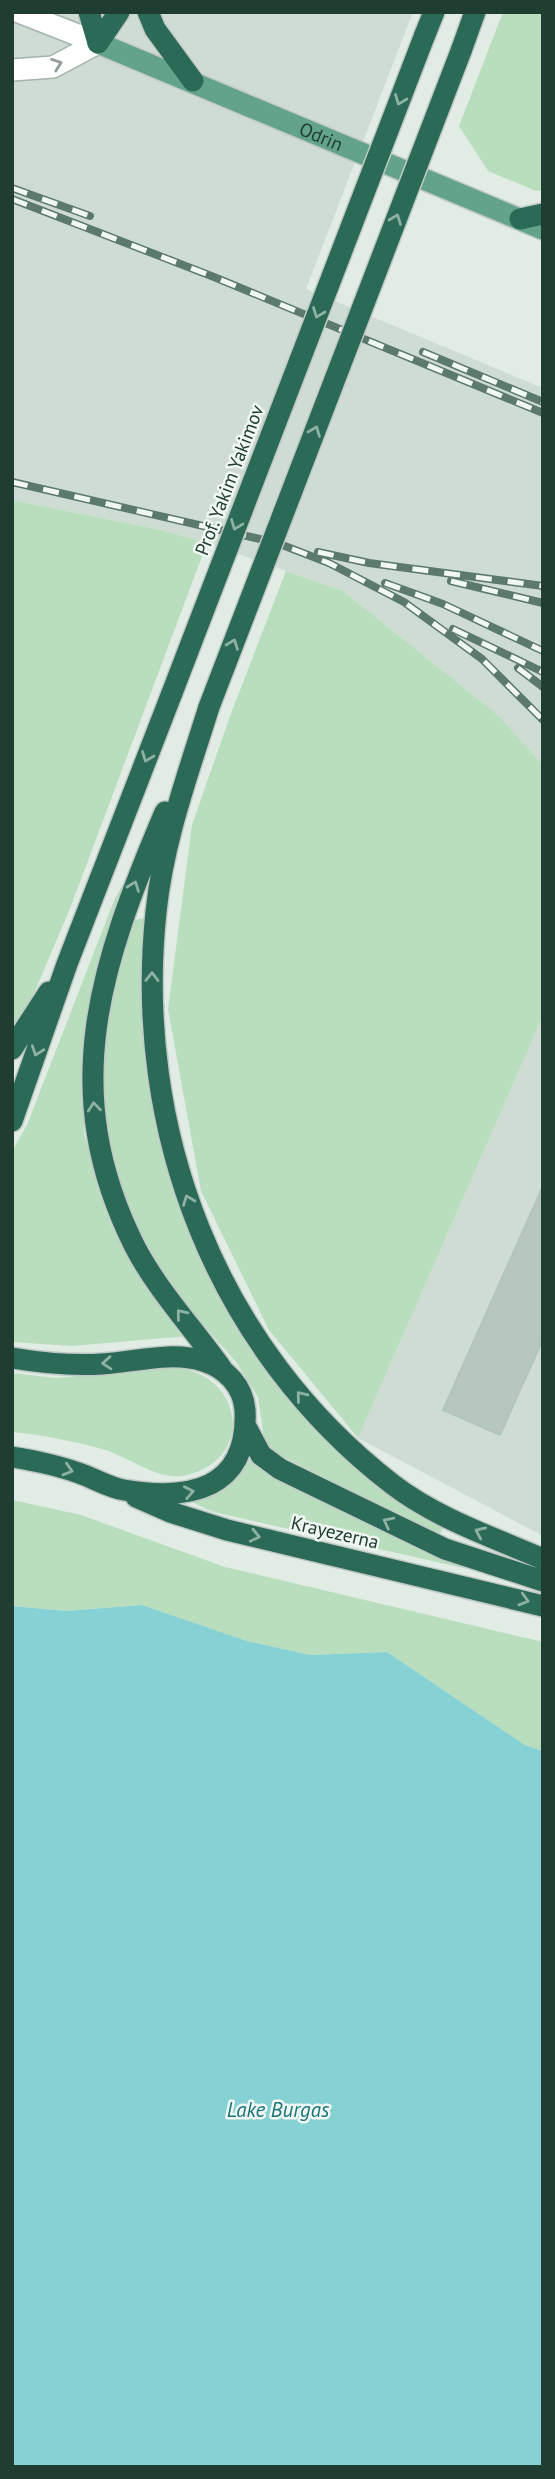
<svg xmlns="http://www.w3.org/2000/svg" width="555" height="2479" viewBox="0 0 555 2479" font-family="'PT Sans',sans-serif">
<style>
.built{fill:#cfdcd4}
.green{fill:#b9debe}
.water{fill:#86d1d3}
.building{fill:#b6c7be;stroke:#b3c6bc;stroke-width:2}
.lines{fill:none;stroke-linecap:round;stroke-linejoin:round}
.minor-casing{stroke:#a3b4ac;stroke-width:24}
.major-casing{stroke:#c1c9c6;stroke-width:24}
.highway-casing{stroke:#c1c9c6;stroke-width:24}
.minor{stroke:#fff;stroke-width:21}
.major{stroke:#63a38b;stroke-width:21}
.highway{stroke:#2b6a56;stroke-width:21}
.rail-casing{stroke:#5b796d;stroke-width:8}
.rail{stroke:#f1f8f4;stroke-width:5;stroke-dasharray:16;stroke-linecap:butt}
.highway-bridge-casing{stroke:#c1c9c6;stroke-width:24;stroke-linecap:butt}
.highway-bridge{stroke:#2b6a56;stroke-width:21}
.oneway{stroke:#909e98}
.oneway2{stroke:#8eb1a5}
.labels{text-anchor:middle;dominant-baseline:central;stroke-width:5;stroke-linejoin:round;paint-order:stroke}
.street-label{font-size:19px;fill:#203d32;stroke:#f1f8f4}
.water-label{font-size:21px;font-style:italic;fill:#18767b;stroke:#f1f8f4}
</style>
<rect width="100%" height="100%" fill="#e1ece5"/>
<path class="built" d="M12,12H413L306,289L543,388V765L499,716L343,591L207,543L161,530L12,500Z
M543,1016V1536L358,1438Z"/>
<path class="green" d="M503,12H543V190L536,191L488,171L459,126Z
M12,500L161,530L207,543L71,906L30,1003L12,1029Z
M286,571L343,591L499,716L543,765V1016L358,1438L269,1330L201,1191L168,1009L192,825L230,716Z
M128,877L93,982L82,1052L84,1134L111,1225L149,1289L188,1336L72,1346L12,1342V1151L27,1125L115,898Z
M143,918L146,927V1051L156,1121L167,1170L193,1241L231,1314L277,1383L441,1525L442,1532L435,1534L272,1451L264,1438L258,1397L236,1362L183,1302L146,1250L119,1194L107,1144L100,1085L113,977L135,920Z
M166,1367C246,1368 257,1462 183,1476C157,1480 127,1456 102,1449C73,1441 42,1435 12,1432V1373L57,1378Z
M251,1458L486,1573L213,1512L192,1502C220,1495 237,1483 251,1458Z
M12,1500L81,1515L225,1567L543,1642V1751L525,1745L387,1652L310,1655L247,1641L142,1605L66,1611L12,1606Z"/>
<path class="water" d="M142,1605L247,1641L310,1655L387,1652L525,1745L543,1751V2467H12V1606L66,1611Z"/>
<path class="building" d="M543,1186V1339L500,1435L443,1410Z"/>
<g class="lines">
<defs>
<path id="minor" d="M19,12L98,43
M12,70L53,67L98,43"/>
<g id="major">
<path id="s1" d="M98,43L543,229"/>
</g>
<path id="highway" d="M89,12L98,43L119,12
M148,12L155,29L193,81
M424,37L434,12
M461,51L475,12
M520,219L543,214
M209,707C188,774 163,842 156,912C133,1130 216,1348 392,1484C436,1518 492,1537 543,1559
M165,812C101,963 56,1090 135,1247C158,1291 193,1328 222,1369
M12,1049L49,992
M12,1121L67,964L172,693
M12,1358C42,1363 73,1366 102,1364C135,1362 171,1351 203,1361C226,1368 243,1386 245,1410C249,1490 189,1501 124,1490C111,1488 97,1480 84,1475C61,1466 37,1461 12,1457
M245,1425L261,1455L280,1469L445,1549L543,1581
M136,1497L170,1512L227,1530L543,1606"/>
</defs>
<use href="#minor" class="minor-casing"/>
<use href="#major" class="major-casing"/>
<use href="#highway" class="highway-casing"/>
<use href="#minor" class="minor"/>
<use href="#major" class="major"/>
<use href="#highway" class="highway"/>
<defs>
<path id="rail" d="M12,188L90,216
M12,199L214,277L543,413
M423,352L543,402
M12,482L277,543L329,563L404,602L482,659L543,720
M318,552L369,563L543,586
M451,581L543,603
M385,583L443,604L543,651
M453,629L543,672
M518,668L543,687"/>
</defs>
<use href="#rail" class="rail-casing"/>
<use href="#rail" class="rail"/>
<defs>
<path id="highway-bridge" d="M172,693L424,37
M209,707L461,51"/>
</defs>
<use href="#highway-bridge" class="highway-bridge-casing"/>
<use href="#highway-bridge" class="highway-bridge"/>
</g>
<defs><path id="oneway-chevron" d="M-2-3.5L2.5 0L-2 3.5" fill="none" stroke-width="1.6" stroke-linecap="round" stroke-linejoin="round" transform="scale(1.75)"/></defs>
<use class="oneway" href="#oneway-chevron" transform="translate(57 64) rotate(-20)"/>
<g class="oneway2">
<use href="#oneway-chevron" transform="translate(400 100) rotate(111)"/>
<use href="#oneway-chevron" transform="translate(396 219) rotate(-69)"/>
<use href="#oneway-chevron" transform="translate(318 313) rotate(111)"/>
<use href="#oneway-chevron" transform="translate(315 431) rotate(-69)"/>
<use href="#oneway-chevron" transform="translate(236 525) rotate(111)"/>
<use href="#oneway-chevron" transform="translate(233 644) rotate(-69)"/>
<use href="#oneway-chevron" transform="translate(147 757) rotate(111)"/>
<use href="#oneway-chevron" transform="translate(134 886) rotate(-69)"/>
<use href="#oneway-chevron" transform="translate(152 977) rotate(-89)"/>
<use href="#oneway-chevron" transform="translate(37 1051) rotate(109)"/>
<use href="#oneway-chevron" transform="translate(94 1107) rotate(-96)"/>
<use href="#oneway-chevron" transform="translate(188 1200) rotate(-111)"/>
<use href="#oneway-chevron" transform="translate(181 1314) rotate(-129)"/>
<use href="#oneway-chevron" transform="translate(107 1363) rotate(176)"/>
<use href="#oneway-chevron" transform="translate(301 1396) rotate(-129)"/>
<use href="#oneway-chevron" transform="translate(68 1470) rotate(17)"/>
<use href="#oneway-chevron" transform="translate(189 1492) rotate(-11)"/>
<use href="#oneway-chevron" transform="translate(388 1522) rotate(-153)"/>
<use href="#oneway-chevron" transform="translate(480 1532) rotate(-156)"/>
<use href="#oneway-chevron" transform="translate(255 1536) rotate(13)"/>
<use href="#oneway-chevron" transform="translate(524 1600) rotate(16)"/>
</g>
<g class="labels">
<g class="street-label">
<text stroke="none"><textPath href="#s1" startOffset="242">Odrin</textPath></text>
<text transform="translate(229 480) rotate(-69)">Prof. Yakim Yakimov</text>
<text transform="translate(335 1532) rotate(13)">Krayezerna</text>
</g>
<g class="water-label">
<text x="278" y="2109">Lake Burgas</text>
</g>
</g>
<rect width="555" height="2479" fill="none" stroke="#203d32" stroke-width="28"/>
</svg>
